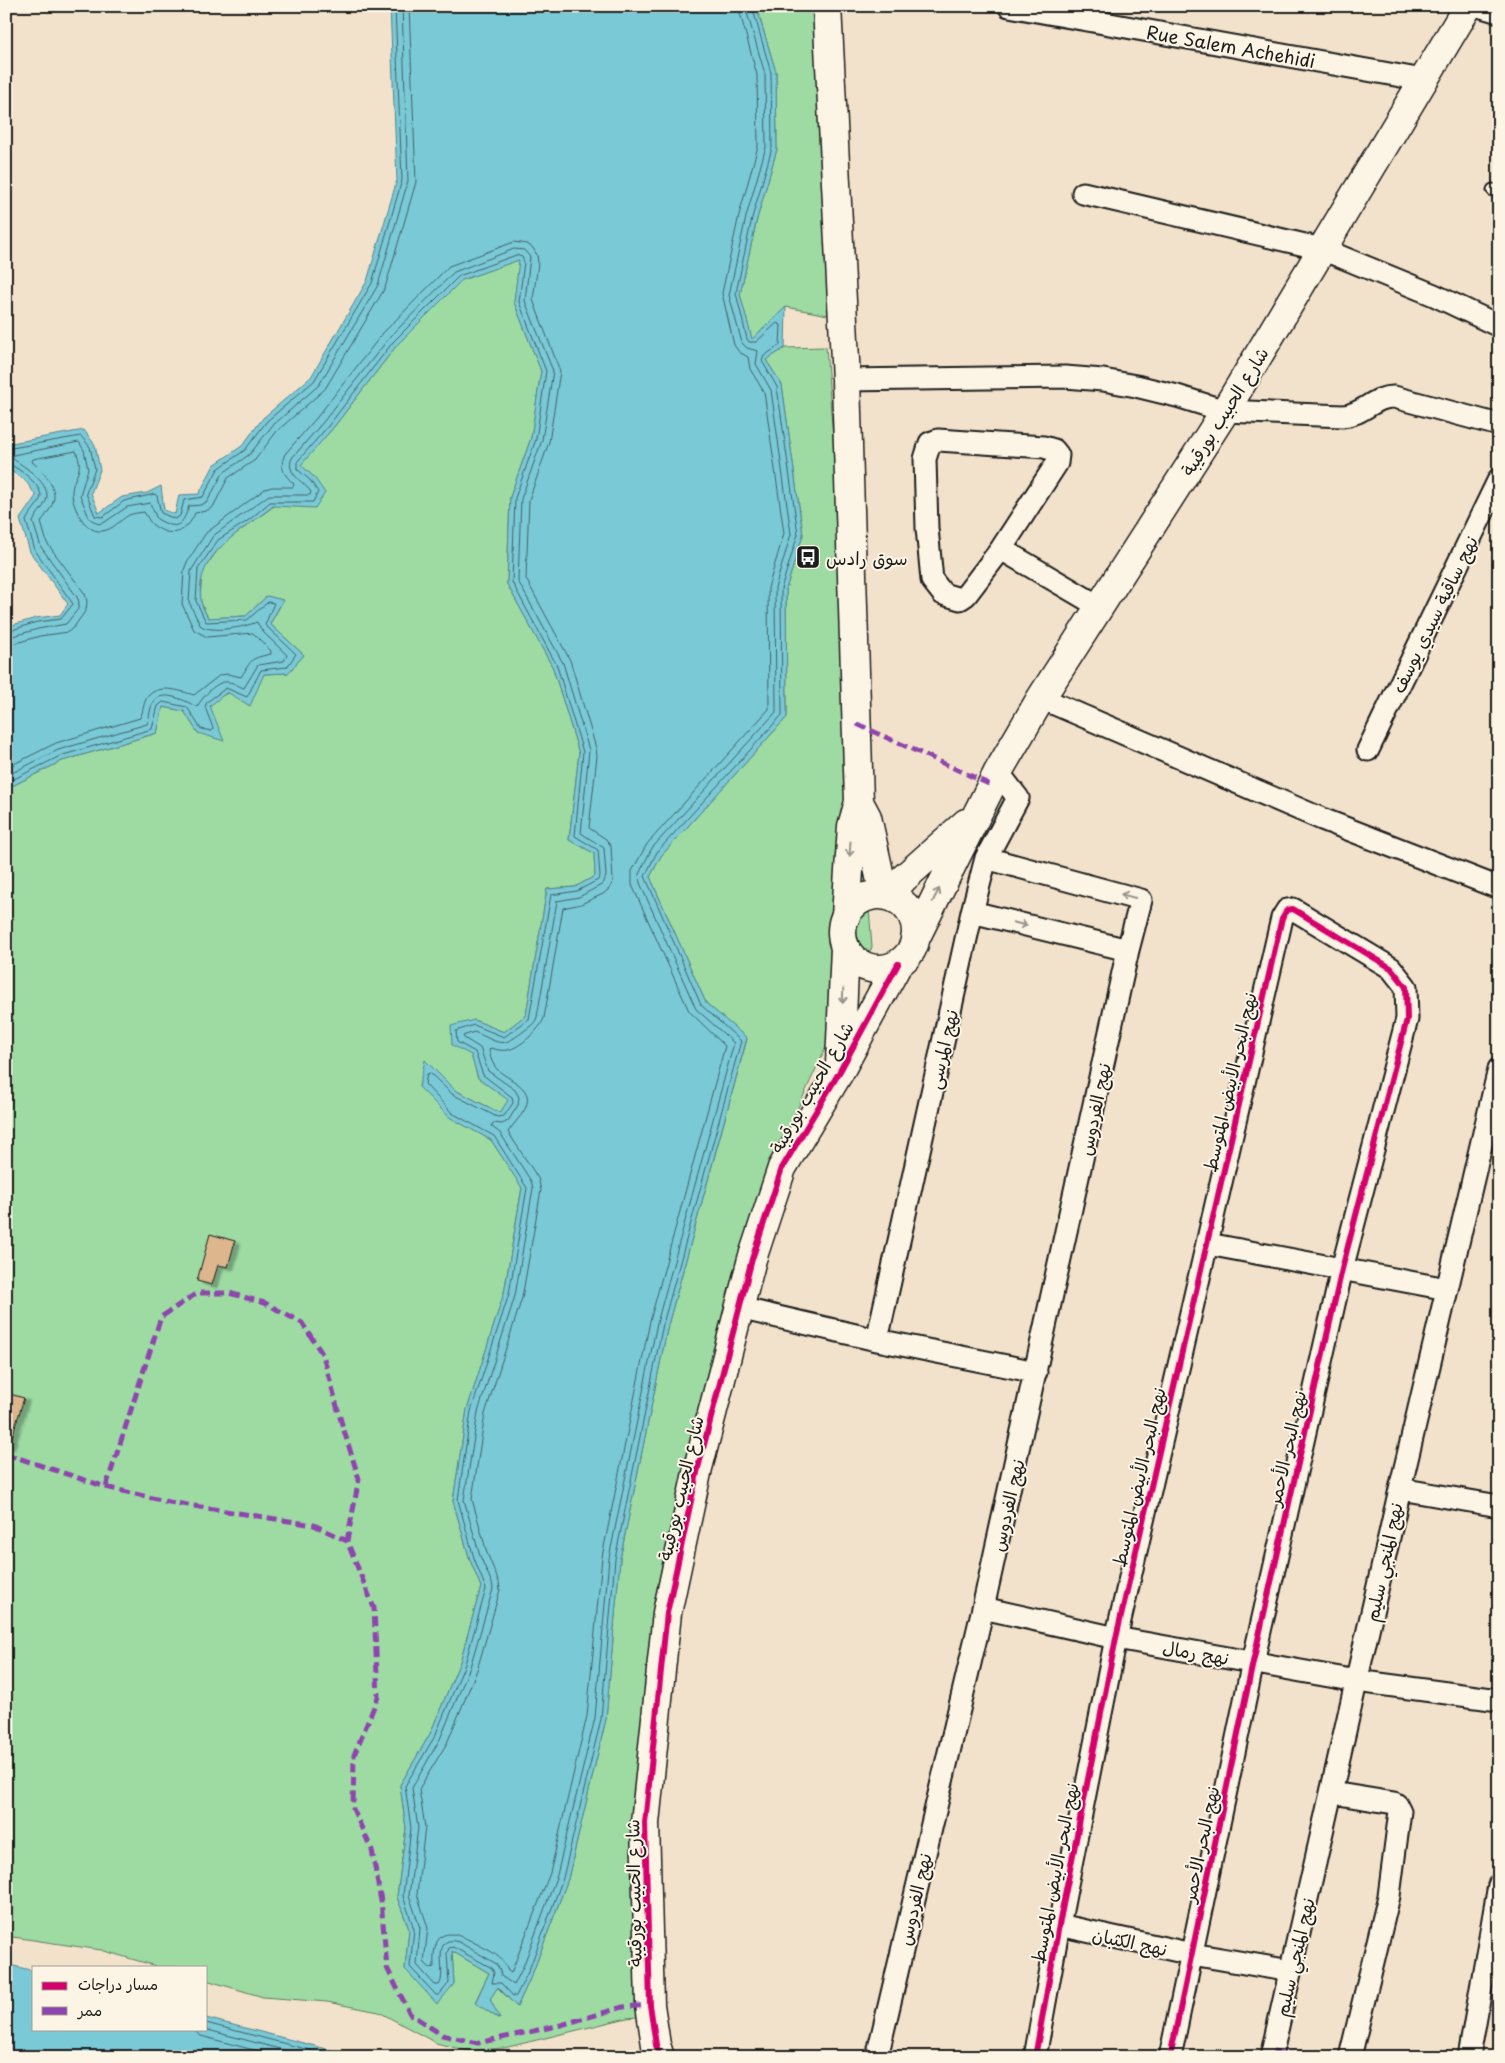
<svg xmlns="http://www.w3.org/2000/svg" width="1505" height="2063" viewBox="0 0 1505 2063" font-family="'Playpen Sans','Playpen Sans Arabic',sans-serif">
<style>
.green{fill:#9ddba3;stroke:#5c7c60}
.water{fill:#7ac9d7;stroke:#54848c}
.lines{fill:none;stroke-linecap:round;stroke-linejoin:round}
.shore{stroke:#426167;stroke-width:1}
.building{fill:#ddb68e;stroke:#1c1c1c;filter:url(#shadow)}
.service-casing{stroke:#1c1c1c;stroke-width:15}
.minor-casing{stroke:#1c1c1c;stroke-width:25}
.tertiary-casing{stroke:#1c1c1c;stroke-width:31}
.secondary-casing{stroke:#1c1c1c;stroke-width:31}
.service{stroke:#fcf5e5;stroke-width:11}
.minor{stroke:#fcf5e5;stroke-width:21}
.tertiary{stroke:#fcf5e5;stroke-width:28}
.secondary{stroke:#fcf5e5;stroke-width:28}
.quiet{stroke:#8e44ad;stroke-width:5;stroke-dasharray:10 5;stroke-linecap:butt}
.cycleway-casing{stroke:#fcf5e5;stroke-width:9}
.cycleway{stroke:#d6006c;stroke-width:6}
.oneway{stroke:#97938b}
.labels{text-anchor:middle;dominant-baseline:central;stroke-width:4;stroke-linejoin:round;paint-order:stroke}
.street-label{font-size:18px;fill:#1c1c1c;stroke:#fcf5e5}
.poi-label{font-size:18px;fill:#1c1c1c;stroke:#fcf5e5;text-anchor:start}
</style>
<defs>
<filter id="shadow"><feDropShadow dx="5.5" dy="3" stdDeviation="1" flood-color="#0004"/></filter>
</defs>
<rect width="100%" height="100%" fill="#f3e2cb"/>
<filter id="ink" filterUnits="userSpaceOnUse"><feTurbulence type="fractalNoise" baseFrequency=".02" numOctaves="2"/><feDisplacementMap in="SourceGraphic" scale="10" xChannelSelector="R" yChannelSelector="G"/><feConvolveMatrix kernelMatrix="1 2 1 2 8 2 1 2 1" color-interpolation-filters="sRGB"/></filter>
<g filter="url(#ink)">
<path class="green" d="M756,6H823L833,316L786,307L752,340L740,294L757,219L777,149L776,72Z
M520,259L514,302L541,371L531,438L510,497L507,584L553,668L579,753L569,840L594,853L595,876L575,887L547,889L526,1015L504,1032L474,1020L471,1055L478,1078L509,1100L500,1113L455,1090L426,1061L419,1086L450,1117L491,1140L522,1187L504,1293L467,1410L453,1501L470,1560L481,1587L460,1662L430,1734L400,1785L406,1828L397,1897L409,1929L405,1969L454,1984L452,1951L489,1973L475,2002L499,2019L490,1999L497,1987L517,2007L533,1972L568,1879L606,1719L620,1559L668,1325L747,1039L706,1003L650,877L661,856L787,717L786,589L803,535L782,385L766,360L785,348L826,347L872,947L791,1123L720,1337L658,1608L647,2016L627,2018L504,2048L468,2051L436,2043L379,2012L327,2002L263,1997L206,1980V1967H159L101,1950L6,1936V789L62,761L157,733L163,707L184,711L198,733C214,695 216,694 257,687L264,674L288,673L304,655L270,624L283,601L267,596L246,616L208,618L200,600L202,572L222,544L314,477L300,465L333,428L397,345L462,280Z"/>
<path class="water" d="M390,6H756L776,72L777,149L757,219L740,294L752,339L786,307L785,348L766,360L782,385L803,535L786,589L787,717L661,856L650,877L706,1003L747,1038L668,1325L620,1559L606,1719L568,1879L533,1972L517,2007L498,1987L490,1999L500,2019L475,2003L489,1973L452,1951L454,1984L437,2004L405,1969L409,1929L397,1897L406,1828L400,1785L430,1734L460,1662L481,1587L470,1560L453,1501L467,1410L504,1293L522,1188L491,1140L449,1117L419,1087L425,1060L455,1090L500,1113L508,1100L478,1078L471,1055L452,1045L451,1026L474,1020L504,1032L526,1015L547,889L575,887L595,876L594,853L569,840L579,753L553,668L507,584L510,497L531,438L541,371L514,302L519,260L462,280L397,345L333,428L301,465L314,477L325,493L315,508L273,506C243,531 194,553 201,600C201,606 206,613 208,618L246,616L267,596L283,600L270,624L304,655L288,673L264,674L250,706L227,692L210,706L224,741L198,733L184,711L163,707L157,733L62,761L6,789V627L36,618L60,615L68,604L30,552L20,519L36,496L25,480L6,468V444L84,430L95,445L100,470L91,493L99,513L122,497L147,493L161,486L164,510L175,514L179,495L199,494L214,465L242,446L263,418L311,377L367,281L397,180Z
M6,1964L34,1971V2029H206V2018L358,2057H6Z"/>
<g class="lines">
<path class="shore" d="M6,449L81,436L90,447L95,469L86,493L95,516L103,517L124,501L155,494L157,496L161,513L175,519L180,516L184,500L203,497L218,469L245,450L267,421L314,381L372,283L402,180L395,6
M6,464C17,465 41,485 41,496C40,504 29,513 26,521L35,550L73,604L61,619L37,622L6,632
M6,638L38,629L66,624L78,609L79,602L77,597L41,547L33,522C36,514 43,509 46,501C53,485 24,466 13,459V455L79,442L84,450L88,469L80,495L89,518L98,524L105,522L127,507L150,503L157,519C178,531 182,526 189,506L201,505L207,502L223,473L250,454L272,426L319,385L378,285L408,181L402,6
M6,646L40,636L68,632L74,627L86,610L87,602L85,594L47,543L41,522C45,516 51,509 53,502C58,488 43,470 32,462L33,459L76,451C85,473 73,474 72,492C72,507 85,533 102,531C113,530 120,520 129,515C133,513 139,513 144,512C147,516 149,522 153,525C171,539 187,533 195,513L206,511L213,507L228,478L255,460L277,431L325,389L385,288L416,182L409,6
M6,768L56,743L140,718C143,713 143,705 146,699C156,682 180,691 194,695L220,675L228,674L241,677C253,658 249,659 271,654V651L253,633L207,637L194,630L182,604L184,570L187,562L206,533L265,489L272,487H293L294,484C284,475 279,467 285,454L318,416L383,333L449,266L514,242L527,244L533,248L537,255L538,263L533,300L560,371L549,442L529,500L526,579L570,660L596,748L597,756L589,828L606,839L611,846L613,881L610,888L603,894L581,904L563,908L544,1018C541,1029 519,1048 508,1050C502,1051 497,1050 491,1048L489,1050C490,1054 491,1061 494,1065C502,1080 537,1084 525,1109C520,1118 513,1124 508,1132L538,1178L541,1190L522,1298L485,1414L472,1499L487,1553L499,1582L500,1590L477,1670L447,1743L419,1789L425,1827L417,1894L428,1928L424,1962L430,1968L434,1967C432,1930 447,1927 477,1944C490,1951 503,1956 508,1971L511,1973L550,1873L587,1716L602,1557L650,1321L725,1046L689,1011L632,885V871L647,844L769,709L768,588L784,533L764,392L750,369L748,357L739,352L734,345L722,293L739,215L758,146L757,75L738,6
M6,776L58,750L147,724C150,718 149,708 154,702C162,688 188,702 197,707C202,698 216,680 228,682C234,682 239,687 244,688L258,665L284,661L287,655L263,632L257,622C245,627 211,634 200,625L189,602L191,571L213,536L269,495H310L311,492C303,481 285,473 292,458L324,421L389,338L454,272L514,249L524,250L530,257L525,301L553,371L542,440L521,499L518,581L563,663L589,750L581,833L604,848L606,876L603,884L579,897L557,901L537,1017C535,1024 529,1027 524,1031C499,1050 500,1042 474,1032L463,1036L464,1038L480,1048L488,1071L515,1090L519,1097L518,1105L508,1121L502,1124L493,1123L491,1126L500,1133L531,1181L533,1188L515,1296L478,1412L464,1500L480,1556L492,1583L493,1589L470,1667L440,1739L412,1788L418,1828L409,1895L420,1928L417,1965L435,1985H439C448,1974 429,1933 459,1942L495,1963L499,1968L501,1976L514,1985L523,1967L557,1875L595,1718L609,1558L657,1323L734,1043L696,1009L640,883L639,874L652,848L776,712L775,588L791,534L771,390L756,364L758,351L747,348L742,343L729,295L746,217L766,147L765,74L745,6
M6,783L60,756L152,729L158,706L163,702L187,707L201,729L212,731L213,728L205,707L207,702L226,688L247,697L261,670L287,667L296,654L265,625L274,603L268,602L247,620L206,622L196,601L198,569L218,540L249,520L270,502H313L318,492L310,480L297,469V462L329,425L393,342L459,276L516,255L522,257L524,262L519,302L546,371L536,439L515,498L512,582L557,666L583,752L575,836L598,850L600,876L598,880L577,891L551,895L529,1019L504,1037L474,1025L456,1031L457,1042L475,1052L483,1075L512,1097L513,1103L504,1116L497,1117L452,1094L430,1073L427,1074L425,1084L452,1113L494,1136L527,1188L509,1294L471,1411L458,1500L474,1558L486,1589L465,1664L435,1736L405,1786L411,1828L403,1896L414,1929L410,1967L436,1995H439L449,1983L447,1953L449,1948L453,1947L492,1968L494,1973L492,1983H501L513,1996H516L529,1970L563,1878L601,1719L615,1559L663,1324L741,1041L701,1005L645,876L657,852L782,715L781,589L798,534L777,387L762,361L764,356L780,345L781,325L777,323L756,342H749L747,339L736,293L752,218L772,148L771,73L752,6
M206,2023L336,2057
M192,2029L201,2036L280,2057
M204,2029L310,2057"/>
</g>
<path class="building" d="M210,1234L235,1241L228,1267L218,1265L212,1285L197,1281Z
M6,1393L24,1398L9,1447L6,1446Z"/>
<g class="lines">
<defs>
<path id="service" d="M1493,190L1499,192"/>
<path id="minor" d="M1009,6L1423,80
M1478,6L1499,12
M1083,193L1322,249L1434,295L1499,326
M846,380L1065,377L1103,380L1136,386L1177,396L1225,411L1343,416C1363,415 1374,396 1394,397L1499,425
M938,440L1044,447L1054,450L1058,455L1057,463L1001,549L966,595L960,599L943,594L932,580L927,528L925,459L930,443Z
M1001,549L1100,607
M1041,698L1322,819L1499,888
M1368,750L1499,479
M972,912L1128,950
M1208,1244L1447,1289
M739,1308L877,1340L1036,1372
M877,1340L972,912L986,858L1018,798L998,772
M1400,1489L1499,1506
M983,1608L1116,1638L1357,1681L1499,1700
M1332,1793L1394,1803L1397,1805L1400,1811L1389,1896L1350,2057
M1059,1925L1192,1954L1291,1971
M877,2057L983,1608L1128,950L1141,900L986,858
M1035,2057L1059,1925L1116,1638L1282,918L1287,910L1293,909L1391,968L1406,987L1407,1019L1342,1269L1253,1662L1170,2057
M1271,2057L1400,1489L1499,1069
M1469,2057L1499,1885"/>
<path id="tertiary" d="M842 932a37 37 0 1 1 74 0a37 37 0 1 1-74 0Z
M888,896L904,878L966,823
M915,939L998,772L1041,698L1225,411L1468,6
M840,1064L845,947
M660,2057L656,2045L650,2005L645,1823L667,1613L698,1468L752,1259L782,1168L840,1071L898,964"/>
<path id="secondary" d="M827,6L846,380L859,802L852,826L846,916
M859,802L867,817L884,895"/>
</defs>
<use href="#service" class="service-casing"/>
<use href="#minor" class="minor-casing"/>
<use href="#tertiary" class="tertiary-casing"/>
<use href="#secondary" class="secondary-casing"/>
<use href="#service" class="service"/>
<use href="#minor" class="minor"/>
<use href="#tertiary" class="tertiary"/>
<use href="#secondary" class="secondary"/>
<path class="quiet" d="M857,724L991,785
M6,1454L106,1487L169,1502L314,1525L347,1541L374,1608L378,1697L354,1755L353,1809L372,1850L381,1901L387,1968L410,2014L442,2035L478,2043L561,2025L623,2007L650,2005
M106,1487L161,1317L197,1293H229L265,1303L302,1323L323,1355L341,1421L359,1479L347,1541
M1273,2051L1302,2057"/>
<defs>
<path id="cycleway" d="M660,2057L656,2045L650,2005L645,1823L667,1613L698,1468L752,1259L782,1168L840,1071L898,964
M1035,2057L1059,1925L1116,1638L1282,918L1287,910L1293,909L1391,968L1406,987L1407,1019L1342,1269L1253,1662L1170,2057"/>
</defs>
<use href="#cycleway" class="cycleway-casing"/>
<use href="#cycleway" class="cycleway"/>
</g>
<defs><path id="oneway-shaft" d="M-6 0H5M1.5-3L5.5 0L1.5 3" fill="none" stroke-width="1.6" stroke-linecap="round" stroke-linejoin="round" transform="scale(1.25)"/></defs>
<g class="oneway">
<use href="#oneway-shaft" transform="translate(850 849) rotate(94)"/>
<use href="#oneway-shaft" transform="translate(936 895) rotate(-63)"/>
<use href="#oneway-shaft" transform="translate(1128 896) rotate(-165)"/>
<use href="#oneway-shaft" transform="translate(1020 924) rotate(14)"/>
<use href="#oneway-shaft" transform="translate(843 996) rotate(92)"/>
</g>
</g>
<defs>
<symbol id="bus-square" viewBox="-11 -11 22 22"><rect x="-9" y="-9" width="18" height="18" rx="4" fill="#1c1c1c" stroke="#fcf5e5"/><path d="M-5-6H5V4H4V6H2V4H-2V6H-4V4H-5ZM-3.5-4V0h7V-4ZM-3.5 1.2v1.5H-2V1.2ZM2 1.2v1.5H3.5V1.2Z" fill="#fff"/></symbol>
</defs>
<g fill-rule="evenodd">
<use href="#bus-square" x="794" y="543" width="28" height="28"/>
</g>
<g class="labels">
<g class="street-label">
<text transform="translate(1231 46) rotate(10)">Rue Salem Achehidi</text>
<text transform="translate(1224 411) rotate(-58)">شارع الحبيب بورقيبة</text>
<text transform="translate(1434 614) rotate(-64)">نهج ساقية سيدي يوسف</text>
<text transform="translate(942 1049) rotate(-77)">نهج المرسى</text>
<text transform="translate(1229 1082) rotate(-77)">نهج البحر الأبيض المتوسط</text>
<text transform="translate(811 1087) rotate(-60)">شارع الحبيب بورقيبة</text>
<text transform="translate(1094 1109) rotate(-78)">نهج الفردوس</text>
<text transform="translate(1286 1448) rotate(-77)">نهج البحر الأحمر</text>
<text transform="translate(1138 1477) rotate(-77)">نهج البحر الأبيض المتوسط</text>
<text transform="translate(680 1488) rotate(-77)">شارع الحبيب بورقيبة</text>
<text transform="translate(1007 1505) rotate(-77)">نهج الفردوس</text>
<text transform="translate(1383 1562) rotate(-78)">نهج المنجي سليم</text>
<text transform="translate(1196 1652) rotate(10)">نهج رمال</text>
<text transform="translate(1200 1844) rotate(-78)">نهج البحر الأحمر</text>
<text transform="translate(1054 1873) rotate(-79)">نهج البحر الأبيض المتوسط</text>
<text transform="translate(633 1893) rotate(-91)">شارع الحبيب بورقيبة</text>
<text transform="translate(914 1899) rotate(-77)">نهج الفردوس</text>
<text transform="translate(1130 1941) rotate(12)">نهج الكثبان</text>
<text transform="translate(1294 1957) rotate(-77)">نهج المنجي سليم</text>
</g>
<g class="poi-label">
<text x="826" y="557">سوق رادس</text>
</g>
</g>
<rect width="1505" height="2063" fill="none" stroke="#fcf5e5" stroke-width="25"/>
<rect x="12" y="12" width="1480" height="2038" fill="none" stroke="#1c1c1c" stroke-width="2" filter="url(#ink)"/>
<rect x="32" y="1966" width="175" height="65" fill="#fcf5e5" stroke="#a29e95"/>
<rect x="42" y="1982" width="25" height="8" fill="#d6006c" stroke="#a29e95"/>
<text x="78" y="1990" font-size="15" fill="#1c1c1c">مسار دراجات</text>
<rect x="42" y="2007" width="25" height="8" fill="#8e44ad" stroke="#a29e95"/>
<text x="78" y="2016" font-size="15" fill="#1c1c1c">ممر</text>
</svg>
